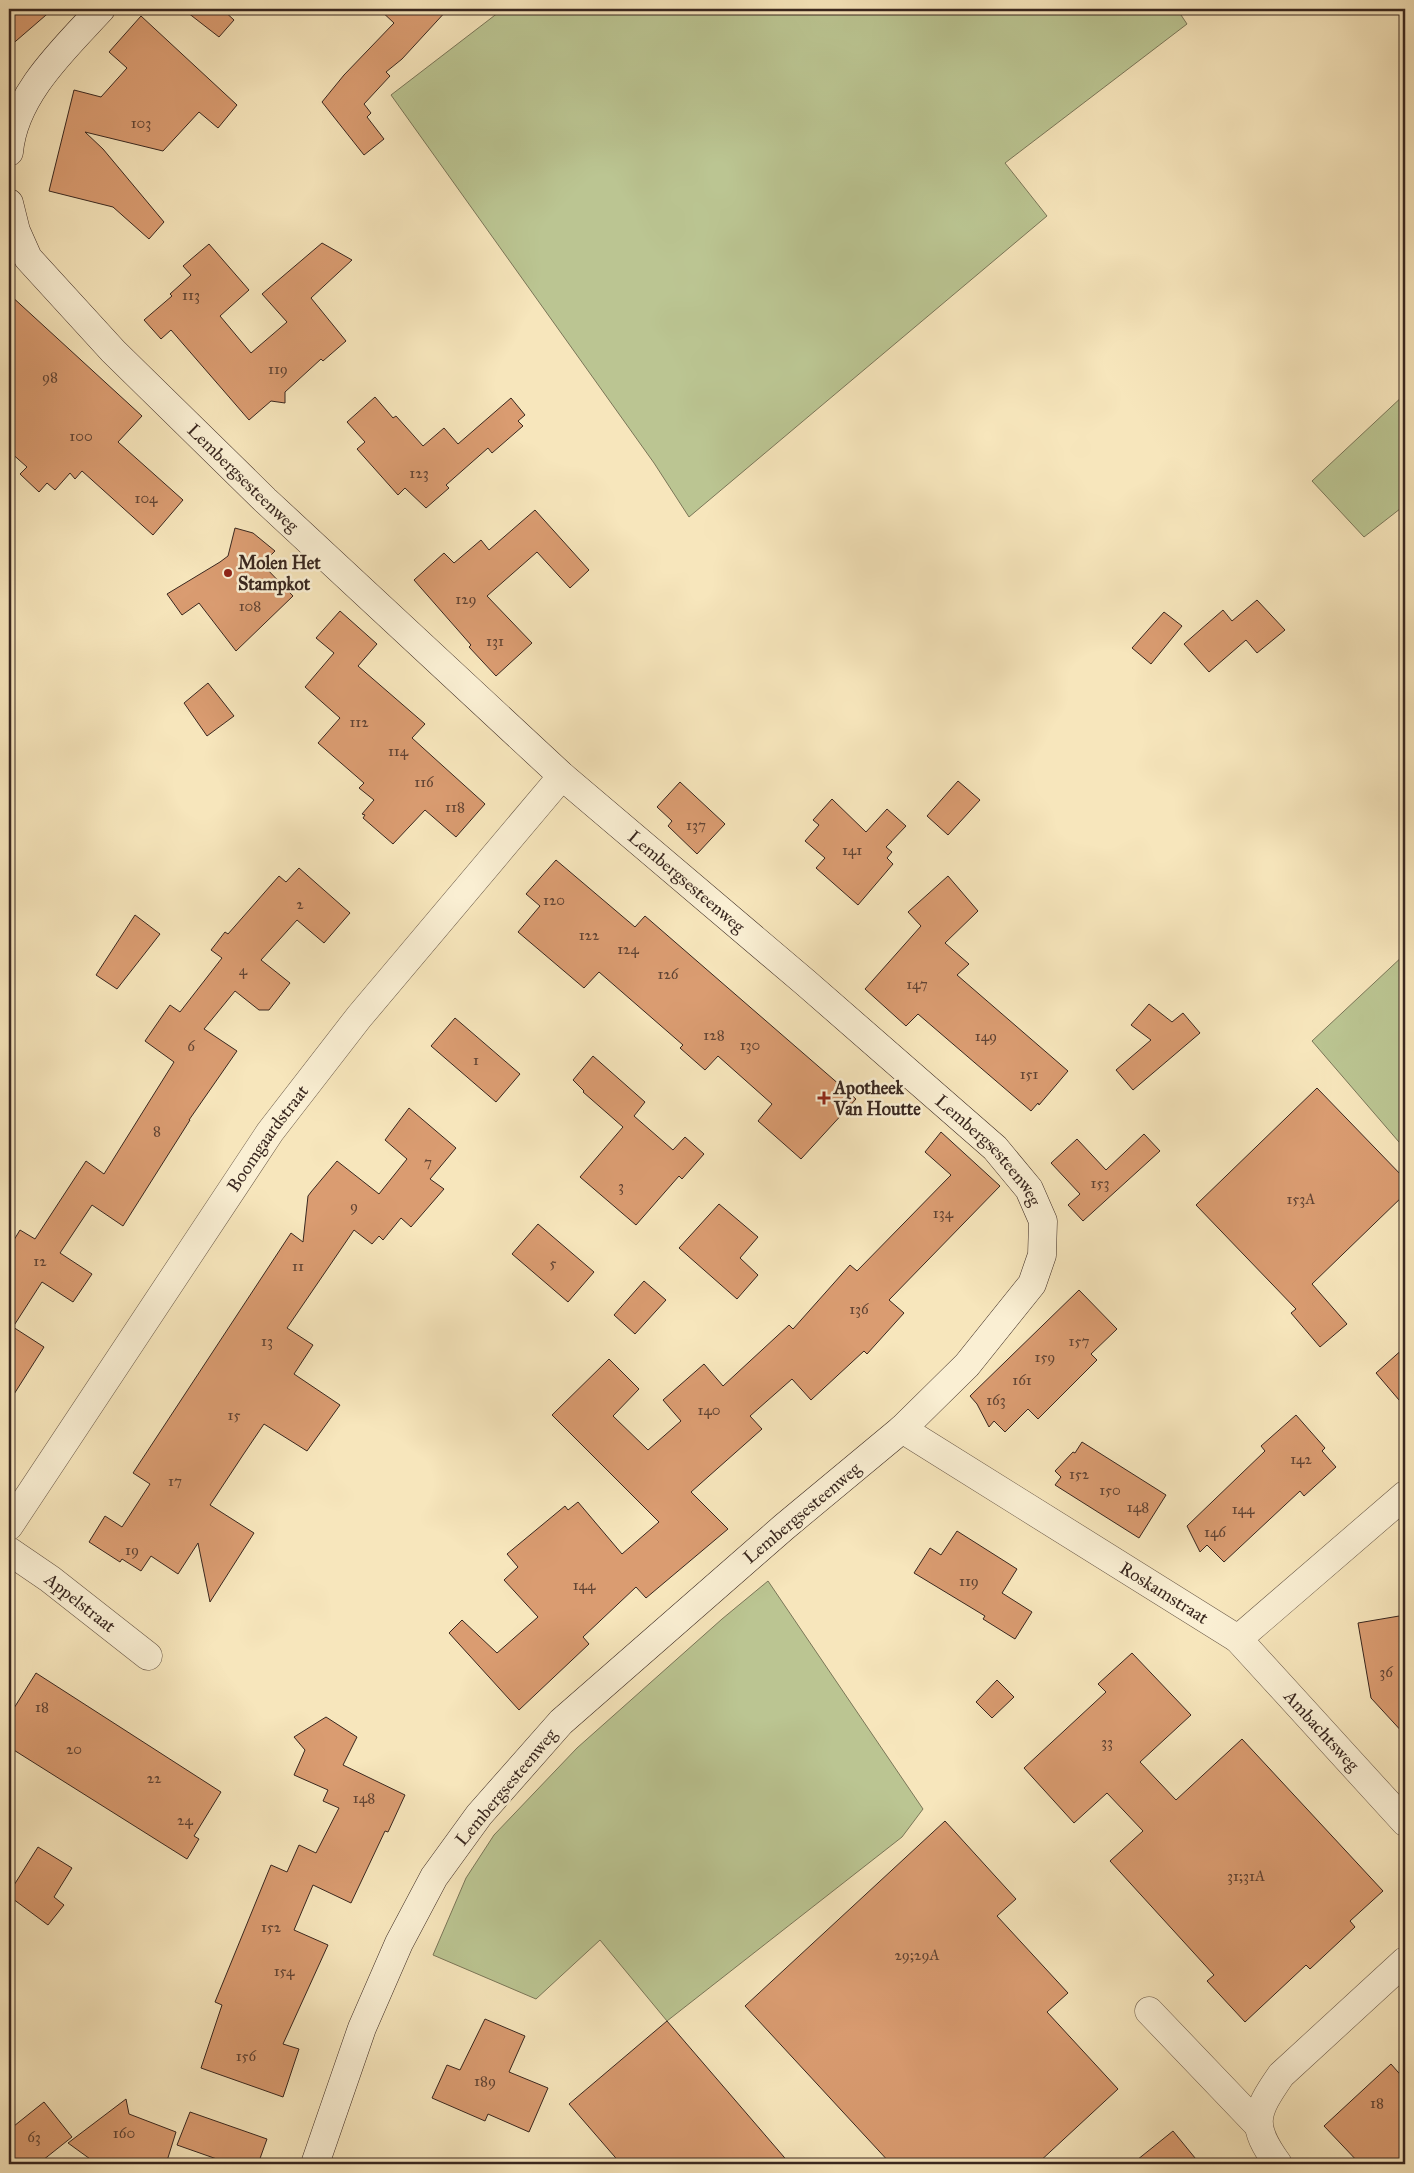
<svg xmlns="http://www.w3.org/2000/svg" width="1414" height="2173" viewBox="0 0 1414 2173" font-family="'IM FELL Great Primer',serif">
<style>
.green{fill:#bbc592;stroke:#7a7658}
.building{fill:#da9c71;stroke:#39271f}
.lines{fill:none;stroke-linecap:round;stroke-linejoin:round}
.street-casing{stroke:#685746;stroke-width:29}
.secondary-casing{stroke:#39271f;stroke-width:29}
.street{stroke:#faefd3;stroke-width:28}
.secondary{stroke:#faefd3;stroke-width:28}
.poi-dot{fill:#8f2418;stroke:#faefd3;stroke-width:2}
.labels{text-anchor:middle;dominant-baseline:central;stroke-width:5;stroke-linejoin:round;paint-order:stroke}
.number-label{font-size:15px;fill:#614434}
.street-label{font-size:18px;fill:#39271f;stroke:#faefd3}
.poi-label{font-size:18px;font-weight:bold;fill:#39271f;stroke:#faefd3;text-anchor:start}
</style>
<rect width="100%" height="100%" fill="#f7e6bc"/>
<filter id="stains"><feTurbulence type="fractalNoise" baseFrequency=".004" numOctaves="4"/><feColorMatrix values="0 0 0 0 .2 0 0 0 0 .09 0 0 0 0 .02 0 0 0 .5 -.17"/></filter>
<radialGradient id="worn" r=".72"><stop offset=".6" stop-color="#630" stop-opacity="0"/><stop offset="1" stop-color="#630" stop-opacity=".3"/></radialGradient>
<path class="green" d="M503,9H1177L1187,24L1005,163L1047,216L689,517L654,463L391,95Z
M1405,394V505L1364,537L1312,481Z
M1405,954V1149L1312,1041Z
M768,1581L923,1809L902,1837L667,2021L600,1940L536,1999L433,1955L466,1878L494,1835L577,1748L722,1619Z"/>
<path class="building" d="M9,9H53L9,47Z
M183,9H222L234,20L219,37Z
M379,9H448L402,59L386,72L390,76L364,104L371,113L367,117L384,139L364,155L322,102L344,75L394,23Z
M141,16L237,105L218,128L199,112L163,151L85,132L103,149L164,222L149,239L113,207L49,191L74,90L101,97L127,68L109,52Z
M322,243L352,260L311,298L346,341L323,361L321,359L285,392V403L271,401L249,420L171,330L161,339L144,320L172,296L170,294L191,275L183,266L209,244L249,290L220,316L251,353L287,322L262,294Z
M9,294L142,416L118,442L183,500L153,535L82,471L75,479L70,473L55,490L47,483L39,492L20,474L27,467L9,451Z
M375,397L393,418L396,416L423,446L444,428L458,444L511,398L525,415L518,421L523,426L492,453L488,448L446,485L449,488L426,508L405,488L398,495L357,449L365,442L347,422Z
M535,510L589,570L570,588L537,552L487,596L532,643L496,676L469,647L471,645L414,580L444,553L454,563L481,540L489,550Z
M235,528L253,533L275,551L262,564L293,596L236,651L199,603L182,615L167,594L220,562L228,556Z
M1257,600L1285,630L1257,653L1246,640L1209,672L1184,644L1223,610L1232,621Z
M340,611L377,644L358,666L425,724L412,738L485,804L456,837L425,810L393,844L363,818L365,815L362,814L374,800L359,788L364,783L318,743L340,718L305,687L334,653L316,638Z
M1164,612L1182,626L1151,664L1132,648Z
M208,683L234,716L207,736L184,703Z
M958,781L980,800L948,835L927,816Z
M680,782L725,824L697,854L668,826L672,821L657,807Z
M832,799L866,832L887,809L906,826L886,847L892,852L887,858L893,864L858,905L816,868L825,858L805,841L819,825L813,820Z
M556,860L635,927L645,916L856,1099L801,1159L758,1121L772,1104L718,1056L705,1070L680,1048L683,1045L599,972L584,988L518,932L540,906L526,894Z
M299,868L350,913L324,943L297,920L261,960L290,983L269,1010H259L235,991L204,1029L237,1051L189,1120H190L123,1226L92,1205L60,1253L92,1274L73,1302L42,1282L13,1327L44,1347L9,1402V1248L20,1230L35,1239L86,1161L104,1174L174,1062L145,1041L170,1005L180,1012L222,958L211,950L225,932L228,934L279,876L286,882Z
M948,876L978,911L945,943L969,964L957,975L1068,1071L1039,1105L1038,1103L1031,1111L918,1014L906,1026L865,989L921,926L908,912Z
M135,915L160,934L117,989L96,975Z
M1149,1004L1172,1022L1183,1013L1200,1033L1133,1090L1116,1070L1151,1040L1131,1025Z
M455,1018L520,1074L496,1102L431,1046Z
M593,1056L645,1102L634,1116L673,1150L685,1137L704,1154L682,1179L679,1176L636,1225L580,1177L623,1127L583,1092L584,1091L573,1080Z
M1317,1088L1405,1179V1194L1312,1284L1347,1324L1320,1347L1291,1313L1296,1309L1196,1205Z
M409,1108L456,1148L430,1179L444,1189L411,1227L401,1218L383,1240L379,1236L372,1244L354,1230L287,1328L313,1345L294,1374L340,1405L307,1451L264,1424L243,1455L210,1505L254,1533L210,1602L198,1543L178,1574L151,1556L141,1571L122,1559L120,1562L89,1542L105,1516L122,1527L150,1484L133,1473L291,1233L303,1242L308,1196L311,1192L337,1161L379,1194L407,1159L385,1140Z
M941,1132L1000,1186L889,1300L904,1313L867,1354L864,1351L811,1400L792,1379L750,1416L762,1429L691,1492L728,1529L646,1598L636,1587L583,1637L589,1644L519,1710L449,1633L462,1620L497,1653L538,1617L504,1580L518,1567L507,1554L565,1506L568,1510L578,1502L622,1554L659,1522L552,1415L609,1359L639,1389L613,1416L648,1450L681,1421L663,1400L704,1364L723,1386L789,1325L793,1329L850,1265L857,1271L951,1175L925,1152Z
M1144,1134L1160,1151L1083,1221L1068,1205L1080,1194L1051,1163L1077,1139L1106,1170Z
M719,1204L758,1237L740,1258L758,1275L737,1299L679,1248Z
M538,1224L594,1272L568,1302L512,1254Z
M644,1281L666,1300L635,1334L614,1315Z
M1079,1290L1117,1329L1091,1354L1097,1360L1038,1419L1028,1409L1005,1432L994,1421L989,1427L977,1404L970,1396Z
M1405,1347V1407L1376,1373Z
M1296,1415L1325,1448L1322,1451L1336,1467L1304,1496L1300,1491L1224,1562L1207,1545L1200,1552L1187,1526L1265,1451L1261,1446Z
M1082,1442L1166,1495L1139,1538L1055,1485L1061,1477L1055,1471L1073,1452L1075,1453Z
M957,1531L1017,1569L1002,1593L1032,1612L1015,1639L983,1619L985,1616L914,1573L930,1548L941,1555Z
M1405,1615V1735L1371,1698L1358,1623Z
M1132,1653L1191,1715L1140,1762L1176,1800L1242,1739L1383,1891L1350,1921L1355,1927L1310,1969L1306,1965L1245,2022L1207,1981L1214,1975L1110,1861L1143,1831L1107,1793L1074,1823L1024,1768L1106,1692L1098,1684Z
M36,1673L221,1792L194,1836L199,1839L187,1859L9,1747V1716Z
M997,1680L1014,1697L992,1718L976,1702Z
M326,1717L357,1737L343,1765L405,1795L388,1832L385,1831L351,1903L313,1885L294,1930L328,1945L283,2044L299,2049L283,2097L201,2068L222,2005L215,2002L271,1865L287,1872L299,1845L316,1853L339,1808L323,1801L328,1790L294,1775L305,1750L294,1737Z
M945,1821L1016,1899L997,1916L1068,1993L1047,2012L1118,2089L1037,2164H891L745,2006Z
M38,1847L72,1868L54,1897L64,1905L48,1925L9,1896V1893Z
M485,2019L525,2036L509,2072L548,2088L529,2132L488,2114L485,2121L432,2098L447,2065L460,2070Z
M667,2021L790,2164H621L569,2104Z
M1391,2064L1405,2080V2164H1360L1324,2126Z
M126,2099L129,2114L176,2132L166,2164H97L68,2143Z
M44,2102L72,2137L38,2164H9V2130Z
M190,2112L267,2139L258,2164H231L177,2145Z
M1173,2131L1200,2164H1132Z"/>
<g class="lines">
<defs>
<g id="street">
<path id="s1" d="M902,1429L1238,1639L1405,1495"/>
<path id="s2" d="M9,1526L270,1132L359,1017L562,776"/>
<path id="s3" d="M9,1551L50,1579L148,1656"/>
<path id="s4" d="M1238,1639L1405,1822"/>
<path d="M1149,2011L1258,2125"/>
<path d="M1278,2164C1250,2125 1254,2114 1281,2075L1405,1961"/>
</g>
<g id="secondary">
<path d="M9,152C14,95 64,49 101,9"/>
<path id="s5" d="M9,203L16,231L28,258L113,351L265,500L562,776L806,983L995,1148L1029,1189L1043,1221L1042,1255L1032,1284L967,1365L902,1429L784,1527L561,1722L479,1815L434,1877L399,1943L362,2028L315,2164"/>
</g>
</defs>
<use href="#street" class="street-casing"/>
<use href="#secondary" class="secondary-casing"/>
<use href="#street" class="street"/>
<use href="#secondary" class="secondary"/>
</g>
<g class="poi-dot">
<circle cx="228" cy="573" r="5"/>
<path d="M821.5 1090.5h5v5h5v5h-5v5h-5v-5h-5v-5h5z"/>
</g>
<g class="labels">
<g class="number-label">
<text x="141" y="123">103</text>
<text x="191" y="295">113</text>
<text x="278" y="369">119</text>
<text x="50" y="377">98</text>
<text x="81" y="436">100</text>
<text x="419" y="473">123</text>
<text x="146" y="498">104</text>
<text x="466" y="599">129</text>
<text x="250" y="606">108</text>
<text x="495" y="641">131</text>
<text x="359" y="722">112</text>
<text x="398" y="751">114</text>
<text x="424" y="782">116</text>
<text x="455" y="807">118</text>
<text x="696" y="825">137</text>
<text x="852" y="850">141</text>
<text x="554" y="900">120</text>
<text x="300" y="904">2</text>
<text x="589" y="935">122</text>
<text x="628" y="949">124</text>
<text x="243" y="970">4</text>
<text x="668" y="974">126</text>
<text x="917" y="984">147</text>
<text x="714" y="1035">128</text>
<text x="986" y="1036">149</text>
<text x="750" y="1045">130</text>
<text x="191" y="1046">6</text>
<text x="476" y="1060">1</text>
<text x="1029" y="1074">151</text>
<text x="157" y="1131">8</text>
<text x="428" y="1162">7</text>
<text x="1100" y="1183">153</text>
<text x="621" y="1186">3</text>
<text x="1301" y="1199">153A</text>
<text x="354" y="1206">9</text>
<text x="943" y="1213">134</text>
<text x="40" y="1261">12</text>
<text x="553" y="1263">5</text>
<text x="298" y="1266">11</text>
<text x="859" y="1309">136</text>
<text x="267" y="1341">13</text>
<text x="1079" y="1341">157</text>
<text x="1045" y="1357">159</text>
<text x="1022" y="1380">161</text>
<text x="996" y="1400">163</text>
<text x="709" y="1410">140</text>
<text x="234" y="1415">15</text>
<text x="1301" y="1459">142</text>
<text x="1079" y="1474">152</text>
<text x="175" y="1481">17</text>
<text x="1110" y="1490">150</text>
<text x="1138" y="1507">148</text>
<text x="1243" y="1509">144</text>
<text x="1215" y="1532">146</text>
<text x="132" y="1550">19</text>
<text x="969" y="1581">119</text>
<text x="584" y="1585">144</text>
<text x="1386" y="1672">36</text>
<text x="42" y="1707">18</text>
<text x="1107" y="1742">33</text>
<text x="74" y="1749">20</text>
<text x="154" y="1778">22</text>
<text x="364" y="1798">148</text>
<text x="185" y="1820">24</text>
<text x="1246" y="1876">31;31A</text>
<text x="271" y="1927">152</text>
<text x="917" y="1955">29;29A</text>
<text x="284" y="1971">154</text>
<text x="246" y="2056">156</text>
<text x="485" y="2081">189</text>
<text x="1377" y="2103">18</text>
<text x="124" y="2133">160</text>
<text x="34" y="2137">63</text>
</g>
<g class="street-label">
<text stroke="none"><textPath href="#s5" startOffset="366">Lembergsesteenweg</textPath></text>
<text stroke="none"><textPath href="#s5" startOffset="966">Lembergsesteenweg</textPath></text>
<text stroke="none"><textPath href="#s2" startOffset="466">Boomgaardstraat</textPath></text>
<text stroke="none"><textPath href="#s5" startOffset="1371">Lembergsesteenweg</textPath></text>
<text transform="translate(802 1513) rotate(-40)">Lembergsesteenweg</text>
<text stroke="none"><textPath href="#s1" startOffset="309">Roskamstraat</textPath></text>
<text stroke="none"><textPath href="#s3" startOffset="88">Appelstraat</textPath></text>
<text stroke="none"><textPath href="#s4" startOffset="124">Ambachtsweg</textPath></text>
<text transform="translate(506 1787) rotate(-50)">Lembergsesteenweg</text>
</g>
<g class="poi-label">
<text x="238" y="563">Molen Het<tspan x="238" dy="21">Stampkot</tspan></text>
<text x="834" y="1088">Apotheek<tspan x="834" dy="21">Van Houtte</tspan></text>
</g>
</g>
<rect width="1414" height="2173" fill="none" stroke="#f7e6bc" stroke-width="30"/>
<rect x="10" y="10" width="1394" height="2153" fill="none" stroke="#39271f" stroke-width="2.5"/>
<rect x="15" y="15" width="1384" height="2143" fill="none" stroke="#39271f"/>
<rect width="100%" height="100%" filter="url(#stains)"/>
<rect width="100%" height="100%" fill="url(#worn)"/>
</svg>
